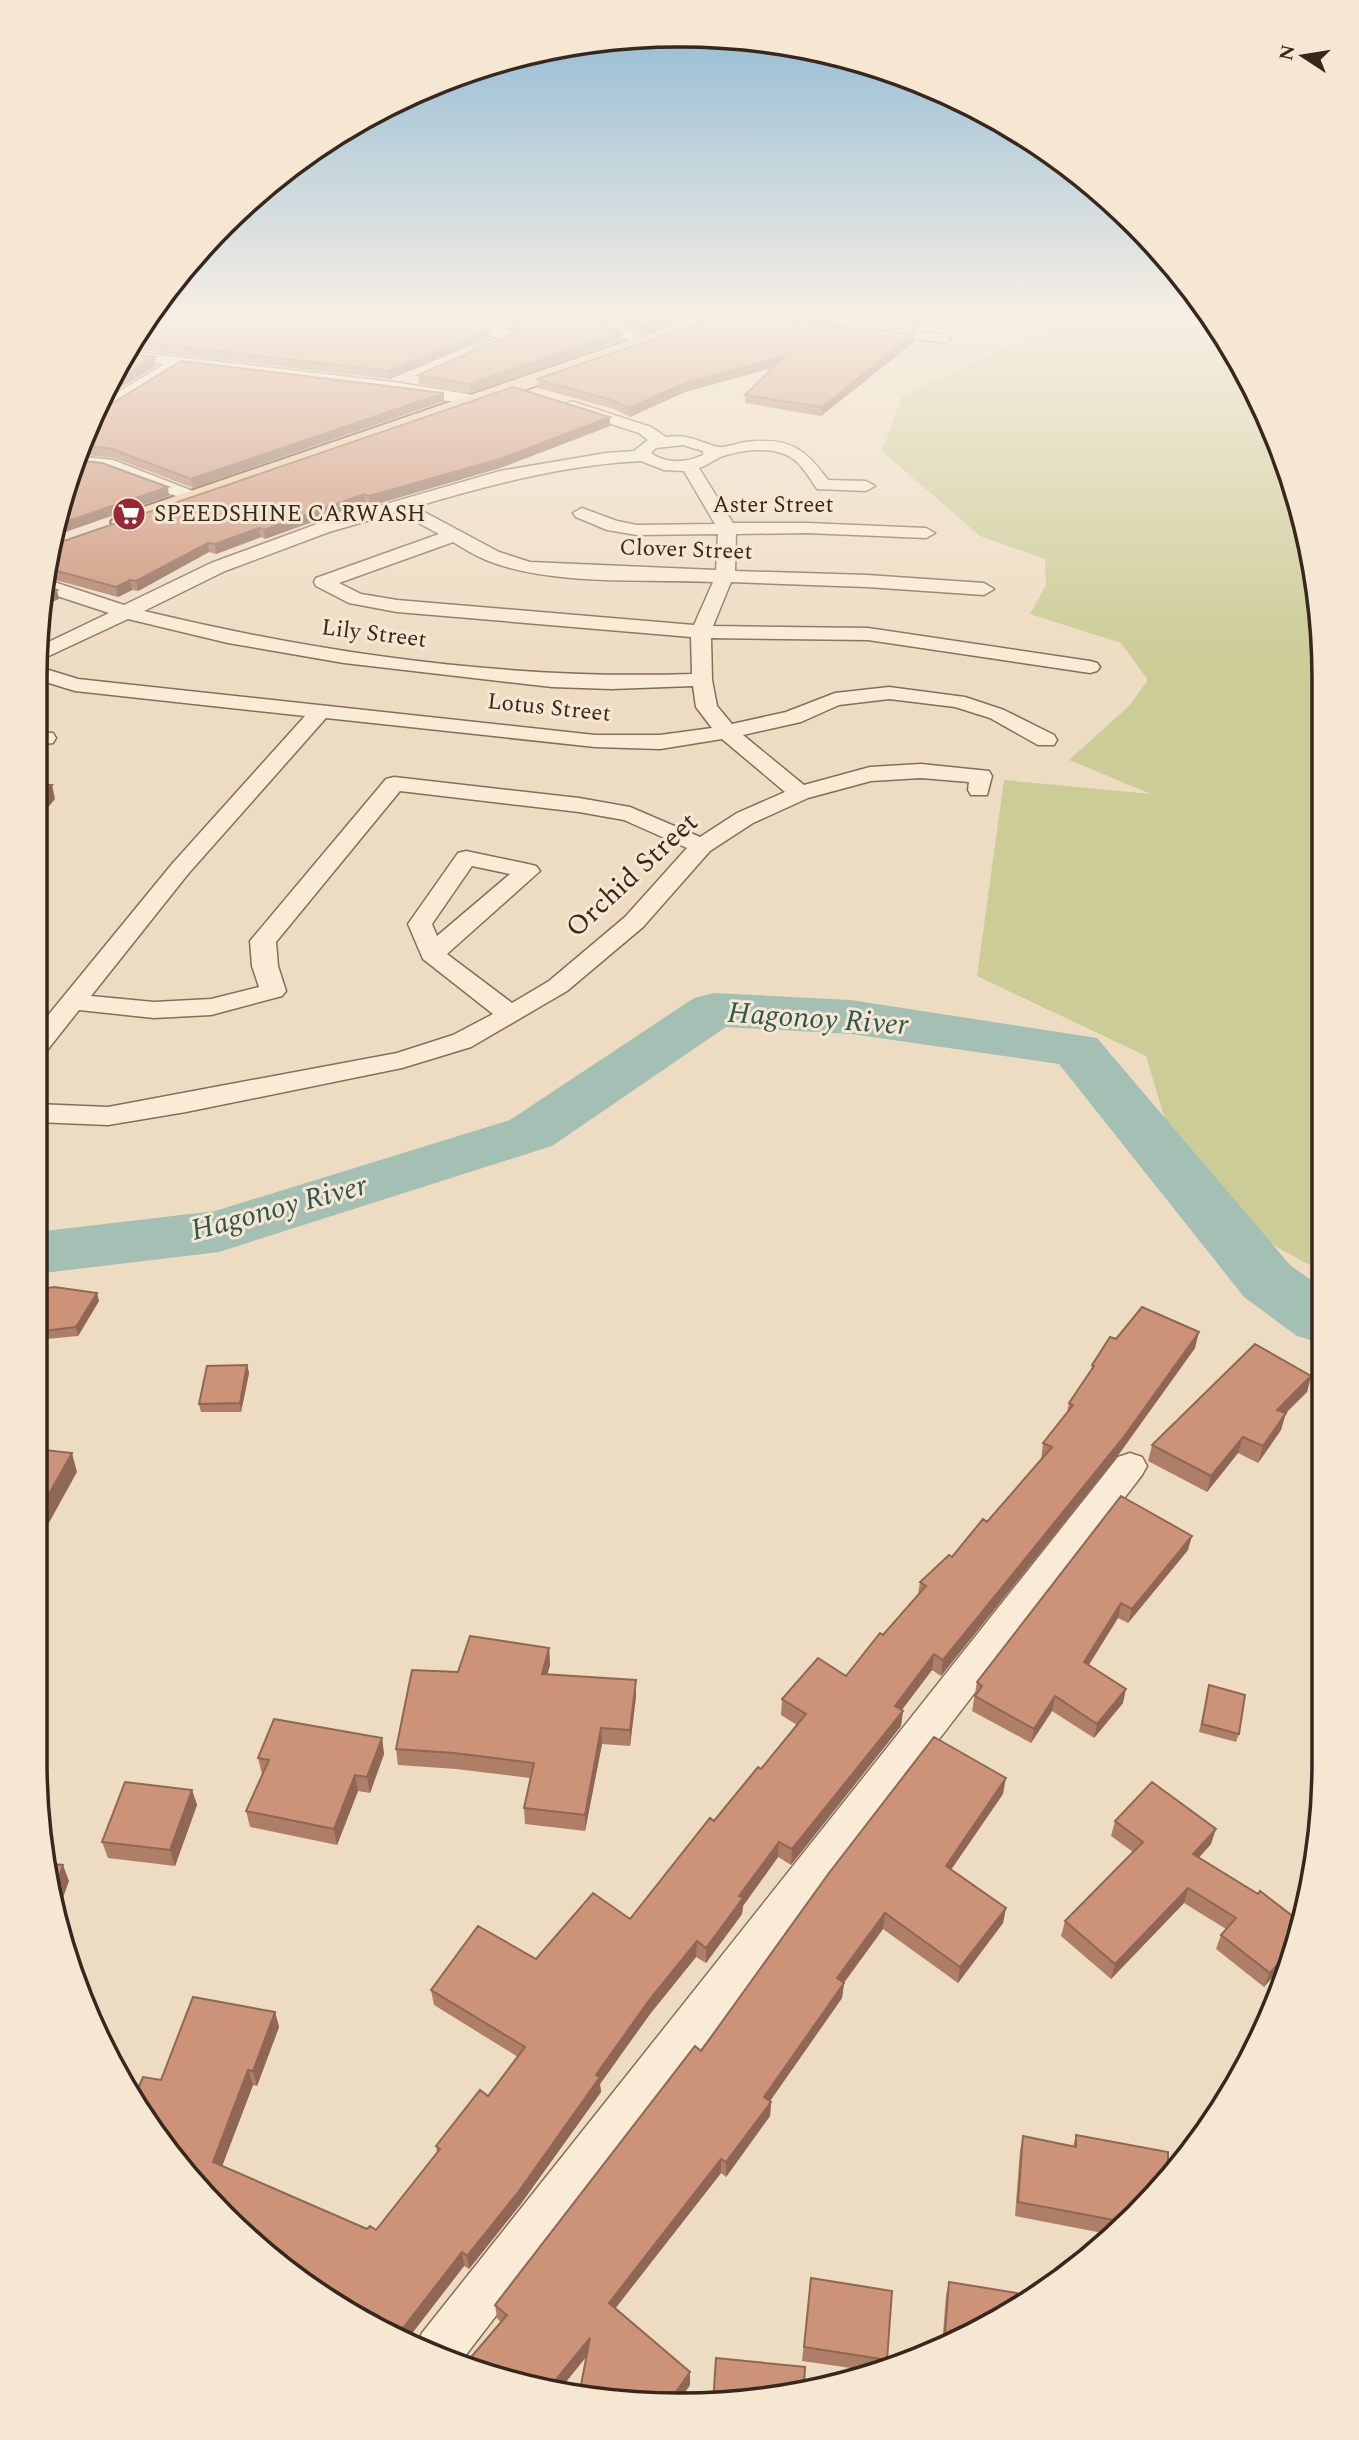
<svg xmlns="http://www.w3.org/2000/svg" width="1359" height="2440" viewBox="0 0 1359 2440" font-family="Spectral,serif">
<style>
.green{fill:#cbcc96}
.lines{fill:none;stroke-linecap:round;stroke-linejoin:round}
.river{fill:#a4c0b5;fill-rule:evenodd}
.minor-casing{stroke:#876d59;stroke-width:3}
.primary-casing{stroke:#553c2e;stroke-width:4}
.minor{fill:#f9ebd5;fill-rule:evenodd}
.primary{fill:#f1cd9a;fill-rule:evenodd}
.wall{fill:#af7e67}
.shaded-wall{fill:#8f6754}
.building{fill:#cc9378;stroke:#8f6754;stroke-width:2}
.labels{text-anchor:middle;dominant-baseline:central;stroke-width:6;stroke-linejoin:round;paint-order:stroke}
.far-street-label{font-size:23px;fill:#37271d;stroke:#f5e7d1}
.far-poi-label{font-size:23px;fill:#37271d;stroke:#f5e7d1;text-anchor:start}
.street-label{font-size:28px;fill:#37271d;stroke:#f5e7d1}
.water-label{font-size:30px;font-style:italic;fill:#2d5750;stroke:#f5e7d1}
.rim{fill:none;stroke:#37271d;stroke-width:3.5}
</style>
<rect width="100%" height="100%" fill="#eedcc2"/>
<path class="green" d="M1066,320H1214L1290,472L1319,596L1321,1271L1189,1200L1146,1056L977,976L1004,780L1151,794L1069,760L1129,706L1148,680L1121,643L1030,614L1046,585L1045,559L980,536L882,451L902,397Z"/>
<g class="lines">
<path class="river" d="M714,993L851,1000L1097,1038L1290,1265L1321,1287V1343L1297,1336L1244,1297L1059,1064L851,1034L726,1027L552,1146L219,1252L36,1274V1232L215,1211L510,1120L694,998Z"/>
<defs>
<path id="minor" d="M483,320H502L491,327L519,333L521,336L486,353H476L473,350L476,347L499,337L471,331L469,328Z
M581,320H600L650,341L643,345L638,344Z
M874,326L945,335L952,339L945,343L869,333L867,330Z
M126,351L394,382L473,395L481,400L473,405L394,392L182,367L103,415L95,416L101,403L164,364L121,359Z
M571,401L651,427L666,437C690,434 698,442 718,447C725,448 738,443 745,442C788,437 804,447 828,480L866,481L875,486L866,491L817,489C811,480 805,470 797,462C779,445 745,449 723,456C715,459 708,465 699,468L733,523H807L926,528L935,533L926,538L807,533L736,534L735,571L867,575L984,583L994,589L984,595L867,587L731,582L713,626L868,628L1090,661L1097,663L1100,667L1097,671L1090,673L868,640L711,638L712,680L717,706L732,724L786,712L835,693L889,687L965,697L1004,710L1054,735L1057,740L1054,745H1038L990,718L955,707L889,699L839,705L801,722L743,735L804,785L870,767L921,764L989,771L992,776L987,795H971L968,790L969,782L921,778L871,781L808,798L753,823L710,851L643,927L567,991L471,1047L402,1068L186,1112L108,1125L36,1122V1104L108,1107L397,1053L453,1035L493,1014L423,959L408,924L458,853L466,851L528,864L536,866L540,871L447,954L512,1003L549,981L625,917L687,848L624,820L579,812L400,791L276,942L278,966L286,991L282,996L211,1015L154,1018L79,1010L45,1053L36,1055V1030L172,864L305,716L75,691L36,679V666L78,679L595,735H660L712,728L696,707L693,686L612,689L552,687L344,663L228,643L128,619L36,662V648L109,613L45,592L48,580L124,605L211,563L317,524L500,471L606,453L634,451L648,440L639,433L565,409L563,406ZM683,445L703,451V455C686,463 666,464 651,453L656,448ZM641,461L664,470L684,471L715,524L637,525L617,521L582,508L573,513L576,517L607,530L637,535L718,534L716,570L530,562L499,552L415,507C489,485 563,465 641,461ZM398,512L439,534L316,578L314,582L316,586L349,603L397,612L691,637L692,674C508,680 322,654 144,611L225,571L329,532ZM453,542C463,548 474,555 486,560C549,586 644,579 713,582L694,625L397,600L361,594L339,583ZM326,718L595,747L660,749L722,739L785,792L737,813L700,837L630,807L579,798L394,777L386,779L250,941L252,966L259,987L211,999L154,1002L91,996L188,874ZM472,866L510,874L437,936L432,924Z
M77,456L113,460L198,493L201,497L192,502L104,469L72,466Z
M36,732L53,733L56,738L53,743L36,745Z
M1130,1453L1142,1457L1147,1466L1142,1475L462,2360L419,2340L422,2333L1118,1457Z"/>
<path id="primary" d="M689,320H715L713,324L131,527H115L111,522L115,517Z"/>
</defs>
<use href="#minor" class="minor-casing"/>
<use href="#primary" class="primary-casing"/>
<use href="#minor" class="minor"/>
<use href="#primary" class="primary"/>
</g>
<path class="wall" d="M148,320L470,325L489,338L390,379L128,349Z
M497,320H592L622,340L470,393L419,384L418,375L520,331L498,326Z
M606,320H682L640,334Z
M835,320H930L917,329Z
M914,334V342L821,416L745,403V395L773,368L685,392L630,417L614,409L538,388L537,379Z
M444,393V401L193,488L114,458L78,454L98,409Z
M610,426L500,468L370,506L365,503L265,539L261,537L216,554L209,552L138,591L132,590L118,597L48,578L55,544Z
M36,1290L99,1301L78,1336L36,1340Z
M1116,1339L1195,1348L1119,1454L941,1676L932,1670L902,1710L901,1726L791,1865L778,1857L743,1906L742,1914L706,1963L696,1957L650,2014L600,2084L601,2092L520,2205L469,2269L464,2266L410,2336L321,2296L168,2153L161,2080L275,2012L279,2027L257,2086L253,2085L222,2166L367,2229L376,2230L437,2153L436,2146L488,2096L518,2057L434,2005L431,1990L536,1959L630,1919L761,1769L797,1725L781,1715L782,1699L846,1676L918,1595L920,1582L952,1557L987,1522L1041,1460L1043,1443L1067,1412L1069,1403L1091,1372L1092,1365Z
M247,1365L249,1373L241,1412H201L199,1404Z
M1311,1376L1307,1392L1285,1413L1281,1430L1258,1463L1238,1453L1207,1492L1148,1461L1152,1445Z
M1188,1550L1128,1623L1118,1618L1089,1665L1123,1703L1094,1738L1052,1711L1031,1743L972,1711L977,1682Z
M549,1648L550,1665L547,1674L636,1696L630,1746L602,1744L585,1831L525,1824L524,1808L530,1778L456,1769L398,1765L396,1749L458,1672Z
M1209,1685L1239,1734L1236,1742L1199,1732Z
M382,1738L384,1754L370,1793L358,1791L337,1845L250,1827L246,1811L263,1774H262L258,1758Z
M192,1790L197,1805L175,1866L108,1858L102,1842Z
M1003,1794L951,1870L1006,1908L1003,1923L958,1983L883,1929L844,1983L842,1998L770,2101L771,2102L770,2116L726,2177L721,2173L615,2309L690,2385L586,2357L561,2388L497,2318L495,2305L701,2051Z
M1115,1821L1211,1844L1199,1857L1299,1921L1293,1953L1264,1987L1216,1949L1221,1935L1226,1929L1184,1903L1111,1979L1061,1936L1065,1921L1133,1852L1111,1836Z
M1076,2135L1168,2168L1113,2235L1015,2216L1020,2150L1023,2136L1073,2146Z
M811,2278L887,2360L886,2365L865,2370L802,2361Z
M949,2282L1016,2300L942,2346L946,2295Z"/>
<path class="shaded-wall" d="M466,320H479L466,327Z
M658,320H682L640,334V326Z
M920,320H930L917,329L918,321Z
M489,330V338L390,379L389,371Z
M622,332V340L470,393L469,384Z
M914,334V342L821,416L822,407Z
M785,356V364L685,392L630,417L629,408L685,383Z
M155,357L156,366L102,399L108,386Z
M444,393V401L193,488L191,479Z
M610,417V426L500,468L370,506L369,496Z
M168,487L169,496L57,535L59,524Z
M364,494L365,503L265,539L264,530Z
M259,528L261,537L216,554L215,544Z
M208,543L209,552L138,591L136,581Z
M130,580L132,590L118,597L116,587Z
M57,590L59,599L43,606L45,595Z
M52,785L55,799L36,822V803Z
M97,1293L99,1301L78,1336L76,1327Z
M1199,1332L1195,1348L1119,1454L941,1676L943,1660Z
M247,1365L249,1373L241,1412L240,1403Z
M1311,1376L1307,1392L1273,1426L1277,1410Z
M1286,1413L1281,1430L1258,1463L1263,1446Z
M1243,1437L1238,1453L1207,1492L1211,1476Z
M72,1453L77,1472L35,1548V1519Z
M1192,1536L1188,1550L1128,1623L1132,1609Z
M1121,1603L1118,1618L1081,1677L1084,1662Z
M549,1648L550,1665L543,1690L542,1674Z
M934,1654L932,1670L893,1721L895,1706Z
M636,1680V1696L630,1746V1730Z
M1126,1689L1123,1703L1094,1738L1097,1724Z
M1055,1696L1052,1711L1031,1743L1034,1729Z
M903,1711L901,1726L791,1865L792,1849Z
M601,1728L602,1744L585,1831V1815Z
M382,1738L384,1754L370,1793L367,1777Z
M355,1775L358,1791L337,1845L334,1829Z
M1006,1778L1003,1794L943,1881L946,1866Z
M192,1790L197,1805L175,1866L170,1850Z
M1216,1829L1211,1844L1189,1869L1193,1854Z
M779,1842L778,1857L743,1906L742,1914L706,1963V1948L739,1896Z
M63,1865L69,1881L59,1909L56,1887Z
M1188,1888L1184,1903L1111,1979L1115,1964Z
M1006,1908L1003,1923L958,1983L960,1967Z
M885,1913L883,1929L836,1993L837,1978Z
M697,1941L696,1957L650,2014L600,2084L601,2092L520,2205L469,2269L467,2256L650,1999Z
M1295,1943L1293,1953L1264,1987L1270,1973Z
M844,1983L842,1998L763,2111L764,2097Z
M275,2012L279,2027L257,2086L253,2071Z
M248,2070L253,2085L218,2177L213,2162Z
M771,2102L770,2116L726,2177V2162Z
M721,2159V2173L609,2316V2303Z
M462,2252L464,2266L410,2336L400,2332Z
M590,2338L591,2351L561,2388L550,2387Z
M690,2372V2385L680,2400L671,2399Z"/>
<path class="building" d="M148,320H466L470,325L489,330L389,371L133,341Z
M507,320H592L622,332L469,384L418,375L522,330L523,326L519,322Z
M625,320H658L640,326Z
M710,320H790L914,334L822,407L745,395L785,356L685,383L629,408L614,401L537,379Z
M124,353L155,357L108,386L122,357Z
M181,361L444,393L191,479L112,449L81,445L98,409H103Z
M513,387L610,417L500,459L369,496L364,494L264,530L259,528L215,544L208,543L136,581L130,580L116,587L50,569L55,544Z
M75,460L102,463L168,487L59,524L69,473Z
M47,586L57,590L45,595Z
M36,784L52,785L36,803Z
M54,1287L97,1293L76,1327L36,1332V1290Z
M1142,1307L1199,1332L1123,1438L943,1660L934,1654L895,1706L903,1711L792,1849L779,1842L739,1896L743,1898L706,1948L697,1941L650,1999L596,2075L600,2077L519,2191L467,2256L462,2252L400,2332L321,2296L168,2153L136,2093L143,2077L161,2080L193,1997L275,2012L253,2071L248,2070L213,2162L367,2229L370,2226L376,2230L440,2149L436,2146L480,2090L488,2096L525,2047L431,1990L478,1926L536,1959L593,1893L630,1919L710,1818L714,1821L758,1767L761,1769L806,1714L782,1699L818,1658L846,1676L880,1633L883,1635L926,1586L920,1582L949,1555L952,1557L983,1519L987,1522L1052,1447L1043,1443L1073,1405L1069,1403L1094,1366L1092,1365L1110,1337L1116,1339Z
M1255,1344L1311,1376L1277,1410L1286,1413L1263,1446L1243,1437L1211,1476L1152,1445Z
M247,1365L240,1403L199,1404L207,1366Z
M35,1449L72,1453L35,1519Z
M1121,1496L1192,1536L1132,1609L1121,1603L1084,1662L1126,1689L1097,1724L1055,1696L1034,1729L975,1696L982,1686L977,1682Z
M470,1636L549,1648L542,1674L636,1680L630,1730L601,1728L585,1815L524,1808L534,1763L454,1753L396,1749L412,1670L458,1672Z
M1209,1685L1245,1695L1239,1734L1202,1724Z
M274,1719L382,1738L367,1777L355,1775L334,1829L246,1811L269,1760L258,1758Z
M934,1737L1006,1778L946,1866L1006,1908L960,1967L885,1913L837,1978L844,1983L764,2097L771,2102L726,2162L721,2159L609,2303L690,2372L671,2399L580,2390L590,2338L550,2387L512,2383L467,2362L507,2315L495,2305L695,2046L701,2051L829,1873Z
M125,1782L192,1790L170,1850L102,1842Z
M1152,1782L1216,1829L1193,1854L1258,1894L1260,1891L1299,1921L1295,1943L1270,1973L1221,1935L1236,1918L1188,1888L1115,1964L1065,1921L1143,1842L1115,1821Z
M52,1864L63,1865L56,1887Z
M1076,2135L1168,2152V2168L1124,2222L1018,2202L1023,2136L1076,2147Z
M811,2278L892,2291L887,2360L804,2347Z
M949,2282L1017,2293L1016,2300L944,2345Z
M716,2358L805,2367L804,2384L721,2404L713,2403Z"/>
<linearGradient id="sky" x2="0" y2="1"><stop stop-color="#8db9d4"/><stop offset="0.48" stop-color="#f7efe4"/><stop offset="1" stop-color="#f7efe4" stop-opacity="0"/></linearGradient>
<rect width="1359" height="661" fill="url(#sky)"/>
<defs>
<symbol id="supermarket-disc" viewBox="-11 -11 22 22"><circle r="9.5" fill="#962935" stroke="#f5e7d1"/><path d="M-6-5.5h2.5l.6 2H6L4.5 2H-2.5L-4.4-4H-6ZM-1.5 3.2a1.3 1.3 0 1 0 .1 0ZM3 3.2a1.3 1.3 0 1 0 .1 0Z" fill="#fff"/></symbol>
</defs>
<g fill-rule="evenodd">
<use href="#supermarket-disc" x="110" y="495" width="38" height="38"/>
</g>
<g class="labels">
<g class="far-street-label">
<text x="773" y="505">Aster Street</text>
<text transform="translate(686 550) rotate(2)">Clover Street</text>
<text transform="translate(374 634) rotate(7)">Lily Street</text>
<text transform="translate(549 708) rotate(6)">Lotus Street</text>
</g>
<g class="far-poi-label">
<text x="154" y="514">SPEEDSHINE CARWASH</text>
</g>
<g class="street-label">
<text transform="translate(632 875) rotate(-43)">Orchid Street</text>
</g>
<g class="water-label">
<text transform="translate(818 1019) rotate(4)">Hagonoy River</text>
<text transform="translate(279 1208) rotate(-15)">Hagonoy River</text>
</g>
</g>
<path d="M0 0H1359V2440H0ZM679 47H680A632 632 0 0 1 1312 679V1761A632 632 0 0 1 680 2393H679A632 632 0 0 1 47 1761V679A632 632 0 0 1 679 47Z" fill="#f5e7d1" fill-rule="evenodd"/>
<path class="rim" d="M679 47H680A632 632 0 0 1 1312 679V1761A632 632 0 0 1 680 2393H679A632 632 0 0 1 47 1761V679A632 632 0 0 1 679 47Z"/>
<g transform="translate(1303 56) rotate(282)" stroke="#f5e7d1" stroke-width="5" paint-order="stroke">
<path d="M0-5L12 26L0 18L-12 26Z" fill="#37271d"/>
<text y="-10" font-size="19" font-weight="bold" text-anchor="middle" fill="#37271d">N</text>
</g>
</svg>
